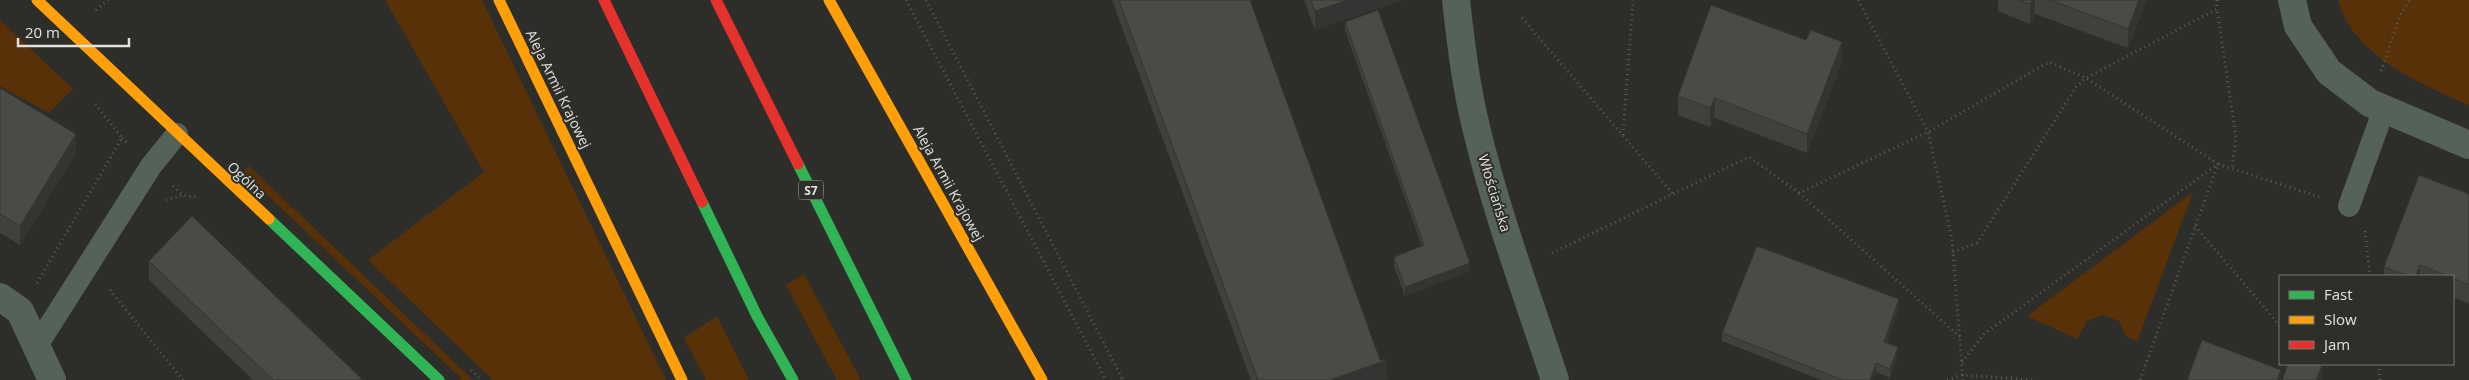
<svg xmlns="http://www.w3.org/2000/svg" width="2469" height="380" viewBox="0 0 2469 380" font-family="'Open Sans',sans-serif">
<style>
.green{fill:#583109}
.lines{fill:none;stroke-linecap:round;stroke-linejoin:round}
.path{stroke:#555d55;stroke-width:3;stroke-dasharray:1 4;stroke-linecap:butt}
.lane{stroke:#546257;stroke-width:22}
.street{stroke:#546257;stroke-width:28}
.fast{stroke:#30b455;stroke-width:11}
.slow{stroke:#ff9f0a;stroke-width:11}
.jam{stroke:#e5322d;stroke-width:11}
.wall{fill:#40403d}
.shaded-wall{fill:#343432}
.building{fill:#4a4a47;stroke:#343432}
.labels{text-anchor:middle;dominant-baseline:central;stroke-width:4;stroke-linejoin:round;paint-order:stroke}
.shield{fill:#2e2f29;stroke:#abaca8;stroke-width:1}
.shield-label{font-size:12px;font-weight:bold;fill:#e1e2de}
.street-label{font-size:14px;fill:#e1e2de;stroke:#2e2f29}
</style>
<rect width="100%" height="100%" fill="#2d2e2a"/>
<path class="green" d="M385,0H482L666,380H493L368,260L484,172Z
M2338,0H2469V105C2422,85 2352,55 2338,0Z
M0,20L73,89L49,113L0,86Z
M249,166L473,380H463L243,172Z
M2193,192L2137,342L2125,335L2119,321L2103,315L2087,321L2077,339L2027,316Z
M804,274L861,380H837L786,285Z
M717,316L749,380H706L684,338Z"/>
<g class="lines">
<path class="path" d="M906,0L1106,380
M926,0L1123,380
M1858,0L1928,132L1952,239L1963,380
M2217,0V9
M96,10L108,0
M1522,18L1673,194
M2381,71L2401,13L2410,0
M1623,135L1633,0
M122,138L128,144
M173,186L183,195L196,197
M1799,193L1960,337
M166,200L183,195
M2195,226L2280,326
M2365,231L2370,276
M1953,252L1977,243L2076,87L2086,78L2217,9L2236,138L2232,168
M1552,253L1749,157L1799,193L1928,132L2049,62L2086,78L2218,164L1984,334L1962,362
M37,283L122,138L95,104
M110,290L183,380
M2379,364L2380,380
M471,370L481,380
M1947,380L1962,375L2035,380
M2140,380L2218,164L2319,197"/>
<path class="lane" d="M2349,206L2384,109
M36,347L151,166L177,134"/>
<path class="street" d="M1456,0C1461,44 1466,88 1477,131C1497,215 1528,297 1555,380
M2292,0L2298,26L2329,72L2370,103L2469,145
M0,297L20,311L52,380"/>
<path class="fast" d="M798,164L906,380
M702,202L757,316L793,380
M269,219L439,380"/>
<path class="slow" d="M37,0L269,219
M499,0L682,380
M829,0L1042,380"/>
<path class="jam" d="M604,0L702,202
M716,0L798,164"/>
</g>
<path class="wall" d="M1112,0H1250L1387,378L1382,380H1251Z
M1304,0H1402L1315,30Z
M1998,0H2147L2128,48L2035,14L2030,24L1998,11Z
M1345,22L1470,271L1405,296L1394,266V257L1422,246L1345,30Z
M1842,62L1807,153L1715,118L1710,127L1678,115V96Z
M0,88L76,153L20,245L0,233Z
M2469,194V304L2453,297V276H2384V267Z
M149,261L363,380H253L149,280Z
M1899,308L1887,343L1898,356L1890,378L1876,372L1873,380H1821L1722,341V333Z"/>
<path class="shaded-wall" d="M1348,0H1402L1315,30V11Z
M2032,0H2035V14L2030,24V4Z
M2139,0H2147L2128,48V29Z
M1842,42V62L1807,153V134Z
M1715,98V118L1710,127V108Z
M76,134V153L20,245V226Z
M1470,263V271L1405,296V287Z
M2420,265V276H2416Z
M1899,299V308L1884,351V342Z
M1898,347V356L1890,378V369Z
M1387,360V378L1382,380H1330Z
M1876,363V372L1873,380H1870Z
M2322,366V380H2316Z
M2281,370V380H2277Z"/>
<path class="building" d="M1119,0H1250L1380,360H1387L1330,380H1258Z
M1311,0H1348L1315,11Z
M2019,0H2032L2030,4Z
M2050,0H2139L2128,29Z
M1711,5L1806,40L1811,30L1842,42L1807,134L1715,98L1710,108L1678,96Z
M1378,10L1470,263L1405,287L1394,257L1424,245L1345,22Z
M0,88L76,134L20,226L0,214Z
M2419,175L2469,194V285L2453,278V276H2448L2420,265L2416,276H2409L2384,267Z
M192,216L363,380H273L149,261Z
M1757,246L1899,299L1884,342L1898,347L1890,369L1876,363L1870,380H1843L1722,333Z
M2202,340L2281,370L2277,380H2187Z
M2288,364H2317L2322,366L2316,380H2282Z"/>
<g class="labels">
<rect class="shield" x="798.5" y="180.5" width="25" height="19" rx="4"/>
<g class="shield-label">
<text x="811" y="190">S7</text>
</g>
<g class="street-label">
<text transform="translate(559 89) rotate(64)">Aleja Armii Krajowej</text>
<text transform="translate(247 180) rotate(43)">Ogólna</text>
<text transform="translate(949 183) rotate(61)">Aleja Armii Krajowej</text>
<text transform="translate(1495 193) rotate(73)">Włościańska</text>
</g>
</g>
<rect x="2279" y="275" width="175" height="90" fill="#2e2f29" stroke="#767771"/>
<rect x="2289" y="291" width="25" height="8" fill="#30b455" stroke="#767771"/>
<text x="2324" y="300" font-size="15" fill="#e1e2de">Fast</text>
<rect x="2289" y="316" width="25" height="8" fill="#ff9f0a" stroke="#767771"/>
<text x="2324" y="325" font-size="15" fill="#e1e2de">Slow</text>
<rect x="2289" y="341" width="25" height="8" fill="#e5322d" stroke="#767771"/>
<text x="2324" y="350" font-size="15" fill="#e1e2de">Jam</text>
<path d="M18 38v8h111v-8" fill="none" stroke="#e1e2de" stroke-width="2.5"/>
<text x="25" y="38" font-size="15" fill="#e1e2de" stroke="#2e2f29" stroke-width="4" paint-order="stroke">20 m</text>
</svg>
